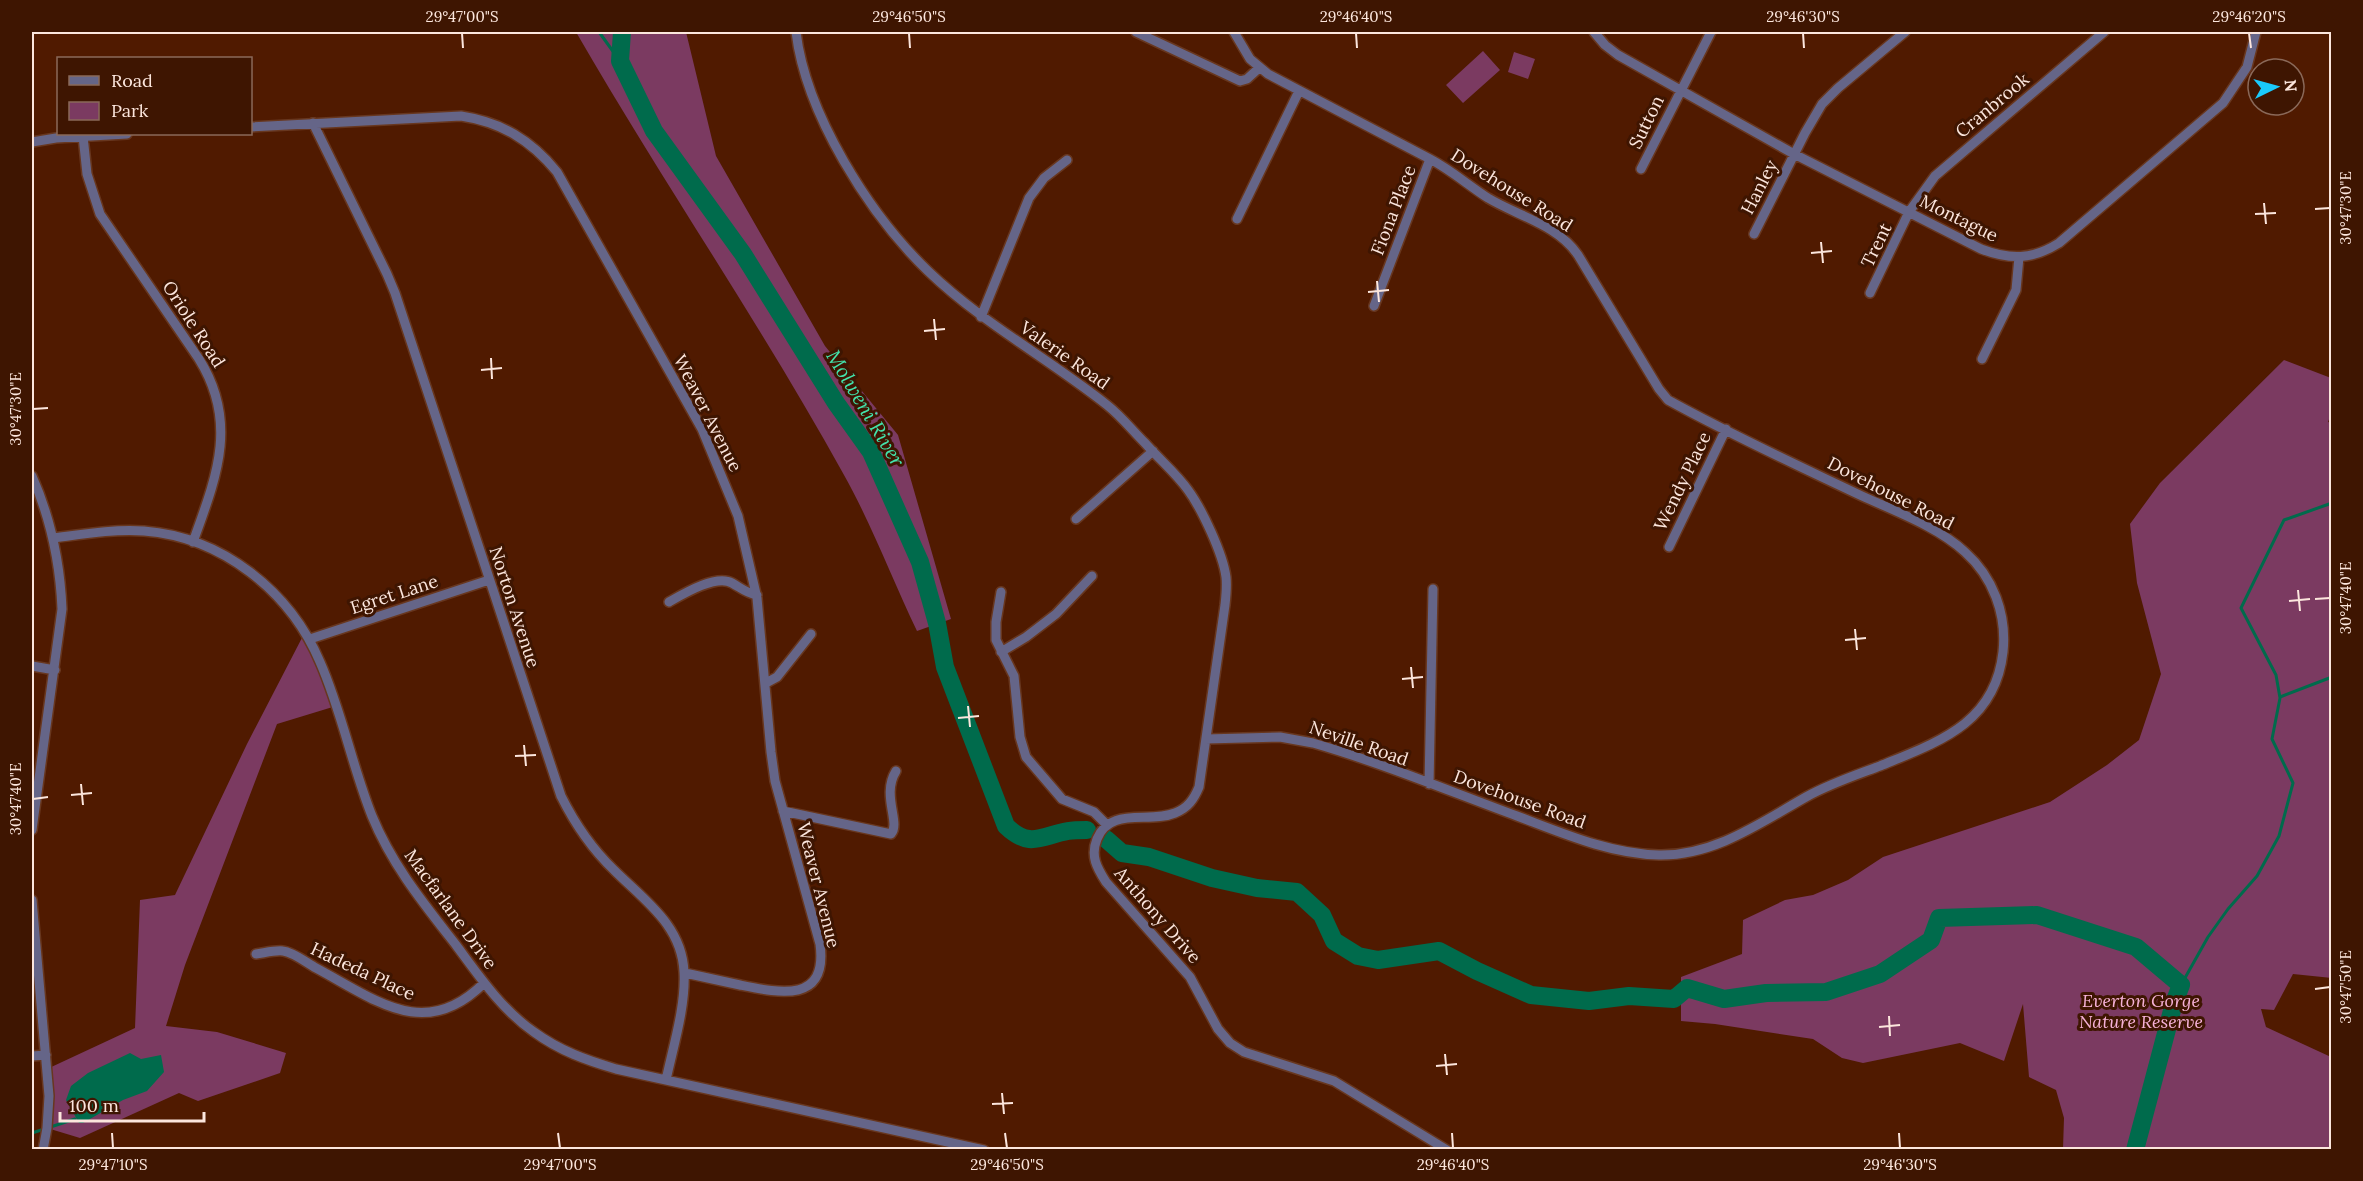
<svg xmlns="http://www.w3.org/2000/svg" width="2363" height="1181" viewBox="0 0 2363 1181" font-family="Lora,serif">
<style>
.green{fill:#7b3a61}
.water{fill:#006b4c}
.lines{fill:none;stroke-linecap:round;stroke-linejoin:round}
.stream{stroke:#006b4c;stroke-width:3}
.river{stroke:#006b4c;stroke-width:18}
.street-casing{stroke:#68371f;stroke-width:12}
.street{stroke:#656588;stroke-width:9}
.ticks{fill:none;stroke:#fce6dd;stroke-width:2}
.labels{text-anchor:middle;dominant-baseline:central;stroke-width:6;stroke-linejoin:round;paint-order:stroke}
.street-label{font-size:18px;fill:#fce6dd;stroke:#3e1501}
.park-label{font-size:18px;font-style:italic;fill:#f5b1d7;stroke:#3e1501}
.water-label{font-size:20px;font-style:italic;fill:#43e3ab;stroke:#3e1501}
.neatline{fill:none;stroke:#fce6dd;stroke-width:2}
.ticks-label{font-size:15px;text-anchor:middle;fill:#fce6dd}
</style>
<rect width="100%" height="100%" fill="#501a00"/>
<path class="green" d="M576,32H686L716,156L825,346L898,435L951,619L917,631C893,581 871,523 844,475C760,323 662,181 576,32Z
M1483,51L1500,70L1463,103L1446,85Z
M1514,52L1535,59L1528,79L1508,72Z
M2284,360L2331,378V414L2328,422L2332,423V978L2293,974L2274,1010L2261,1009L2266,1027L2331,1057V1149H2063L2064,1118L2056,1090L2029,1077L2023,1004L2004,1061L1960,1043L1863,1063L1842,1058L1813,1039L1715,1024L1681,1021V977L1742,954L1743,920L1785,900L1813,895L1848,880L1883,857L2050,802L2107,765L2139,740L2161,674L2137,583L2130,524L2160,483Z
M305,632L336,706L277,724L185,965L166,1026L217,1032L286,1053L280,1073L198,1101L179,1093L80,1138L47,1128V1069L135,1028L140,900L175,895L247,744Z"/>
<path class="water" d="M130,1053L141,1059L161,1055L164,1072L147,1091L123,1100L83,1123H79L66,1100L71,1086L88,1073Z"/>
<g class="lines">
<path class="stream" d="M599,32L620,61
M2280,697L2332,677
M2181,985L2208,937L2228,909L2257,876L2279,836L2293,783L2272,739L2280,698L2276,675L2241,608L2284,520L2332,503
M32,1133L75,1119"/>
<path class="river" d="M622,32L620,61L654,131L743,254L836,403L871,452L920,562L937,623L945,667L1006,826C1030,849 1041,836 1068,831C1074,830 1081,830 1087,830
M1106,839L1122,853L1149,857L1212,878L1257,888L1297,892L1322,915L1334,941L1358,956L1378,960L1439,951L1477,971L1531,995L1589,1001L1629,996L1674,999L1687,988L1724,999L1766,993L1826,992L1880,974L1931,940L1939,918L2037,915L2136,947L2181,985L2174,1003L2135,1150"/>
<defs>
<path id="street" d="M796,32C806,114 869,214 928,271C982,323 1048,358 1107,405C1121,416 1132,430 1145,443C1159,459 1176,473 1188,490C1202,509 1223,554 1226,577C1227,586 1226,596 1225,605L1199,787C1194,799 1188,808 1175,813C1149,824 1110,806 1097,839C1090,856 1097,868 1106,882L1190,977L1218,1029L1230,1043L1244,1052L1334,1081L1447,1150
M1136,32L1240,81L1247,79L1259,68
M1594,32L1605,45L1618,55L1794,154L1981,249C2010,260 2032,260 2059,243L2223,103L2247,67L2256,32
M313,123L387,274L395,293L561,796C575,824 591,848 614,870C644,900 682,925 684,972C686,1006 673,1047 666,1080
M250,127L461,116C501,122 531,140 557,172L702,429L738,516L757,598L771,752L775,781L820,944C828,1004 779,993 740,985C721,981 703,977 685,973
M83,136L87,174L100,214L199,359C239,423 216,478 193,542
M32,142L56,138L127,134
M1641,169L1711,32
M1237,219L1299,91
M1754,234L1805,133L1822,104L1838,88L1905,32
M1870,293L1909,212L1935,176L2104,32
M1374,306L1430,159
M981,317L1029,198L1044,178L1067,160
M1982,359L2016,290L2019,257
M32,476C51,519 60,562 62,609L32,830
M1076,519L1153,451
M53,538C84,534 113,529 144,531C222,537 290,591 320,662C342,712 352,766 372,816C392,865 424,904 456,945C479,976 502,1010 534,1032C560,1051 586,1060 616,1069L984,1150
M1669,547L1726,429
M1001,592L996,622V640L1014,676L1020,737L1026,757L1062,799L1094,812L1107,825
M669,602C683,594 716,574 732,583C741,588 746,593 757,595
M310,639L489,580
M1001,652L1026,637L1056,614L1092,576
M32,666L55,670
M766,683L777,677L811,634
M1206,739L1280,737L1313,743C1382,763 1449,791 1517,816C1562,833 1610,854 1659,855C1714,856 1760,823 1806,797C1829,784 1856,775 1880,766C1938,742 1995,724 2003,652C2007,614 1993,577 1965,552C1938,527 1895,511 1862,496C1797,465 1731,435 1668,400L1659,389L1578,255C1558,225 1518,216 1488,198C1468,185 1451,170 1430,159L1268,74L1250,59L1234,32
M1429,784L1433,589
M783,811L891,834C901,823 881,795 896,771
M32,900L49,1096L47,1128L43,1150
M256,954C264,953 275,950 283,951C293,952 307,963 316,968C376,1000 425,1042 484,983
M32,1056L46,1055"/>
</defs>
<use href="#street" class="street-casing"/>
<use href="#street" class="street"/>
</g>
<path class="ticks" d="M462,33L463,48M909,33L910,48M1356,33L1357,48M1803,33L1804,48M2249,33L2251,48M2264,203L2266,224M2315,209L2330,208M2255,214L2276,213M1821,242L1823,263M1811,253L1832,251M1377,281L1379,302M1368,292L1389,290M934,319L936,340M924,331L945,329M491,358L492,379M481,370L502,368M33,409L48,408M2298,590L2300,611M2315,599L2330,598M2289,601L2310,599M1855,629L1857,650M1845,640L1866,638M1411,667L1413,688M1402,679L1423,677M968,706L970,727M958,718L979,716M524,745L526,766M515,756L536,755M81,784L83,805M71,795L92,793M33,799L48,797M2315,989L2330,987M1889,1016L1890,1036M1879,1027L1900,1025M1445,1054L1447,1075M1436,1066L1457,1064M1002,1093L1004,1114M992,1104L1013,1103M112,1133L113,1148M558,1133L560,1148M1005,1133L1007,1148M1452,1133L1453,1148M1899,1133L1900,1148"/>
<g class="labels">
<g class="street-label">
<text transform="translate(1992 105) rotate(-40)">Cranbrook</text>
<text transform="translate(1646 122) rotate(-64)">Sutton</text>
<text transform="translate(1759 187) rotate(-63)">Hanley</text>
<text transform="translate(1512 190) rotate(32)">Dovehouse Road</text>
<text transform="translate(1393 210) rotate(-69)">Fiona Place</text>
<text transform="translate(1959 218) rotate(26)">Montague</text>
<text transform="translate(1876 245) rotate(-64)">Trent</text>
<text transform="translate(194 324) rotate(57)">Oriole Road</text>
<text transform="translate(1065 355) rotate(35)">Valerie Road</text>
<text transform="translate(708 413) rotate(63)">Weaver Avenue</text>
<text transform="translate(1682 481) rotate(-64)">Wendy Place</text>
<text transform="translate(1891 493) rotate(27)">Dovehouse Road</text>
<text transform="translate(394 594) rotate(-18)">Egret Lane</text>
<text transform="translate(515 607) rotate(72)">Norton Avenue</text>
<text transform="translate(1359 743) rotate(19)">Neville Road</text>
<text transform="translate(1520 799) rotate(20)">Dovehouse Road</text>
<text transform="translate(819 885) rotate(76)">Weaver Avenue</text>
<text transform="translate(451 909) rotate(54)">Macfarlane Drive</text>
<text transform="translate(1158 915) rotate(49)">Anthony Drive</text>
<text transform="translate(363 971) rotate(25)">Hadeda Place</text>
</g>
<g class="park-label">
<text x="2141" y="1000">Everton Gorge<tspan x="2141" dy="21">Nature Reserve</tspan></text>
</g>
<g class="water-label">
<text transform="translate(866 408) rotate(59)">Molweni River</text>
</g>
</g>
<rect width="2363" height="1181" fill="none" stroke="#3e1501" stroke-width="66"/>
<rect x="57" y="57" width="195" height="78" fill="#3e1501" stroke="#8a6959" stroke-width="1.5"/>
<rect x="69" y="76" width="30" height="9" fill="#656588" stroke="#8a6959" stroke-width="1.5"/>
<text x="111" y="87" font-size="18" fill="#fce6dd">Road</text>
<rect x="69" y="102" width="30" height="18" fill="#7b3a61" stroke="#8a6959" stroke-width="1.5"/>
<text x="111" y="117" font-size="18" fill="#fce6dd">Park</text>
<g transform="translate(2276 87) rotate(85)"><circle r="28" fill="#3e1501" stroke="#8a6959" stroke-width="1.5"/>
<path d="M0-4.5L10 22L0 15L-10 22Z" fill="#1acafc"/>
<text y="-9" font-size="16" font-weight="bold" text-anchor="middle" fill="#fce6dd">N</text>
</g>
<path d="M60 1112v9h144v-9" fill="none" stroke="#fce6dd" stroke-width="3"/>
<text x="69" y="1112" font-size="18" fill="#fce6dd" stroke="#3e1501" stroke-width="4.5" paint-order="stroke">100 m</text>
<rect x="33" y="33" width="2297" height="1115" class="neatline"/>
<g class="ticks-label">
<text x="462" y="22">29°47'00"S</text>
<text x="909" y="22">29°46'50"S</text>
<text x="1356" y="22">29°46'40"S</text>
<text x="1803" y="22">29°46'30"S</text>
<text x="2249" y="22">29°46'20"S</text>
<text transform="translate(2346 208) rotate(-90)" y="5">30°47'30"E</text>
<text transform="translate(16 409) rotate(-90)" y="5">30°47'30"E</text>
<text transform="translate(2346 598) rotate(-90)" y="5">30°47'40"E</text>
<text transform="translate(16 799) rotate(-90)" y="5">30°47'40"E</text>
<text transform="translate(2346 987) rotate(-90)" y="5">30°47'50"E</text>
<text x="113" y="1170">29°47'10"S</text>
<text x="560" y="1170">29°47'00"S</text>
<text x="1007" y="1170">29°46'50"S</text>
<text x="1453" y="1170">29°46'40"S</text>
<text x="1900" y="1170">29°46'30"S</text>
</g>
</svg>
